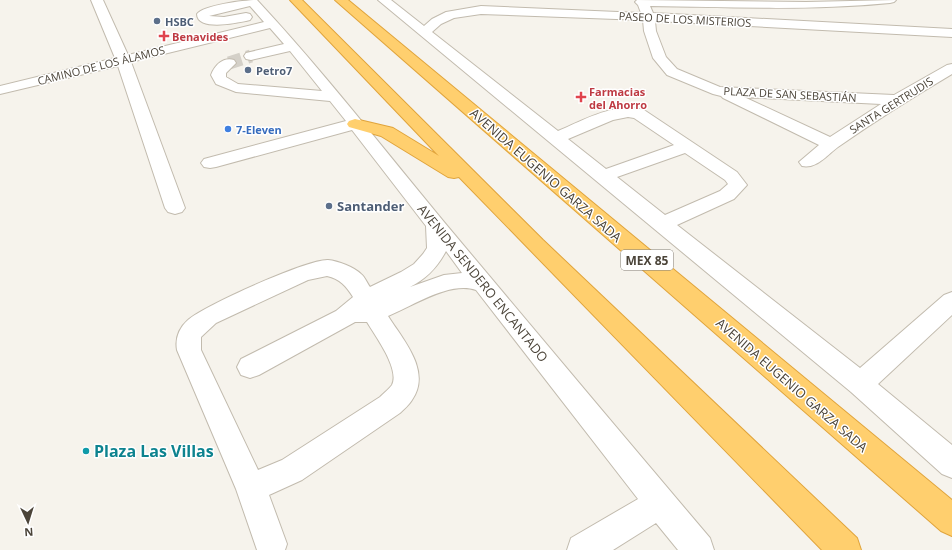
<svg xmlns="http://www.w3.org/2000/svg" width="952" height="550" viewBox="0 0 952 550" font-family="'Open Sans',sans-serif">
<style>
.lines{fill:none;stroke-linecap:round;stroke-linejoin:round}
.minor-tunnel{stroke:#d4d0c8;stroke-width:13;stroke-dasharray:13 6;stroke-linecap:butt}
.minor-casing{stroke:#c2bbae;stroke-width:2}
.highway-casing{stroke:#e0a43c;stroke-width:2}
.minor{fill:#fff;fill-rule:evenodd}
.highway{fill:#ffcf6e;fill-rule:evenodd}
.service-dot{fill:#5c6f8a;stroke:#fff;stroke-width:1.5}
.health-dot{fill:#e0444e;stroke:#fff;stroke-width:1.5}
.shop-dot{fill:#3f7fe0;stroke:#fff;stroke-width:1.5}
.culture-dot{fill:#0f9aa8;stroke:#fff;stroke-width:1.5}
.labels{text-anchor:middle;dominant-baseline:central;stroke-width:3;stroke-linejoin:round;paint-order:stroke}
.far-street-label{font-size:11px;fill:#4b4439;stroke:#fff}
.far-service-label{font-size:11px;font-weight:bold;fill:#4e5e75;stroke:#fff;text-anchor:start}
.far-health-label{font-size:11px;font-weight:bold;fill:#be3a42;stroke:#fff;text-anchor:start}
.far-shop-label{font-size:11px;font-weight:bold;fill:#366cbe;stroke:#fff;text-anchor:start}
.shield{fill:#fff;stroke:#817c74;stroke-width:1}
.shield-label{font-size:12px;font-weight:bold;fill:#4b4439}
.street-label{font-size:13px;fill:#4b4439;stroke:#fff}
.service-label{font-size:13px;font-weight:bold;fill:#4e5e75;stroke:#fff;text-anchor:start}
.near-culture-label{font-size:16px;font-weight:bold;fill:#0d838f;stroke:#fff;text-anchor:start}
</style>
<rect width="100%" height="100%" fill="#f6f3ec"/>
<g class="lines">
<path class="minor-tunnel" d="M229,63L251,56"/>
<defs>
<path id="minor" d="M91,0H103L128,55L264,22L250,6L209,16L224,17L246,13L250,14L252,17L250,20L246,21C236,23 197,31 197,14C203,5 246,0 257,0C323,71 382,147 444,222C532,327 621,433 710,538L714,550H678L656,523L613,550H567L571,538L638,499L476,290C449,281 413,306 388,316C403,340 432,371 412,400C409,405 404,409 400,413L302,480L269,495L287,544L285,550H257L236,489L177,350C175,339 179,328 188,320C203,306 308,259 328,260C338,261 354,267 361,274C365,277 367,283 370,287L401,272L414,264L423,254L427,248L426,226L352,130L216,167L210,168L204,167L201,163L204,159L346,121L330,101L236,92L216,84L211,75C215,65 223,57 234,60L236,63L226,73V77L238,84L322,91L290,51L251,60L246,59L244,56L246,53L284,44L270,28L131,62L185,208L182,212L175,214L168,212L165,208L118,66L0,94V86L115,58ZM446,251L462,273L444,275L410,287C426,279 437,268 446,251ZM327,276C340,279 346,286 353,297L336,311L241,359L237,367L241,375L250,378L259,375L355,322H367C376,337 400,369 392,385C389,389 384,393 380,397L282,460L258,470L201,350V337L216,323L308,280Z
M378,0H391L424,26L432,19L446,12L481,6L641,13L638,5L635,2L637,0L806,2L896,0L894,2L890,3C810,11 730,7 650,6L653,13L952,29V37L655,21L656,31L666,57L677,69L720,87L894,95L947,65L952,64V74C913,97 875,121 838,147C827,155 817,169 802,166L799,162L819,145L723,98L721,96L713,94L667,75L653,58L644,31L643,20L481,14L454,18L441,24L432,32L558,131C584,120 614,102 644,110L737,172L747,185L734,199L677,225L860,368L944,295L952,292V315L878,384L952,445V478L942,474L851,392ZM744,97L881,104L830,137ZM628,117L634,118L674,145L606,169L568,139L613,120ZM685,153L725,180L728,184L720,191L665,215L617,177Z"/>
<path id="highway" d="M290,0H302L543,240L857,538L861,550H822L459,177L454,178L448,177L381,136L349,127L347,124L349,121L355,119L393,128L439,156Z
M335,0H348L952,500V536L941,531Z"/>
</defs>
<use href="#minor" class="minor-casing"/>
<use href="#highway" class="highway-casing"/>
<use href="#minor" class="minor"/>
<use href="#highway" class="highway"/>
</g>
<g class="service-dot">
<circle cx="157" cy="21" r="4"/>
<circle cx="248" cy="70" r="4"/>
<circle cx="329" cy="206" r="4"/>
</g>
<g class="health-dot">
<path d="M162 30h4v4h4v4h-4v4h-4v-4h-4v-4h4z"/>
<path d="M579 91h4v4h4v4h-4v4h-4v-4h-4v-4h4z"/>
</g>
<circle class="shop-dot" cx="228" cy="129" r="4"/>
<circle class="culture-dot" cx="86" cy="451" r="4"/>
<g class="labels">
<g class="far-street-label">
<text transform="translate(685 19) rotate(3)">PASEO DE LOS MISTERIOS</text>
<text transform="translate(101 65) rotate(-14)">CAMINO DE LOS ÁLAMOS</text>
<text transform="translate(790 94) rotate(3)">PLAZA DE SAN SEBASTIÁN</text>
<text transform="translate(891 105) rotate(-32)">SANTA GERTRUDIS</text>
</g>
<g class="far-service-label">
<text x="165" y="21">HSBC</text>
<text x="256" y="70">Petro7</text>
</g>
<g class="far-health-label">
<text x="172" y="36">Benavides</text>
<text x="589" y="91">Farmacias<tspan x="589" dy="13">del Ahorro</tspan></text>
</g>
<g class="far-shop-label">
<text x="236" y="129">7-Eleven</text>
</g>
<rect class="shield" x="621" y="250" width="52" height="20" rx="3"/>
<g class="shield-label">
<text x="647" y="260">MEX 85</text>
</g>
<g class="street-label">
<text transform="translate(546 175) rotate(41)">AVENIDA EUGENIO GARZA SADA</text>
<text transform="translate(483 283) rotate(51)">AVENIDA SENDERO ENCANTADO</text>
<text transform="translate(792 385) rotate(41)">AVENIDA EUGENIO GARZA SADA</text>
</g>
<g class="service-label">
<text x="337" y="206">Santander</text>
</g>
<g class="near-culture-label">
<text x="94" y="451">Plaza Las Villas</text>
</g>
</g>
<g transform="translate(28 522) rotate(176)" stroke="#ffffff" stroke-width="3" paint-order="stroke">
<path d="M0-3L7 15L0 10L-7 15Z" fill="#4b4439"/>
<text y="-6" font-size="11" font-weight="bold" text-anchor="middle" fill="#4b4439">N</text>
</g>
</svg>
